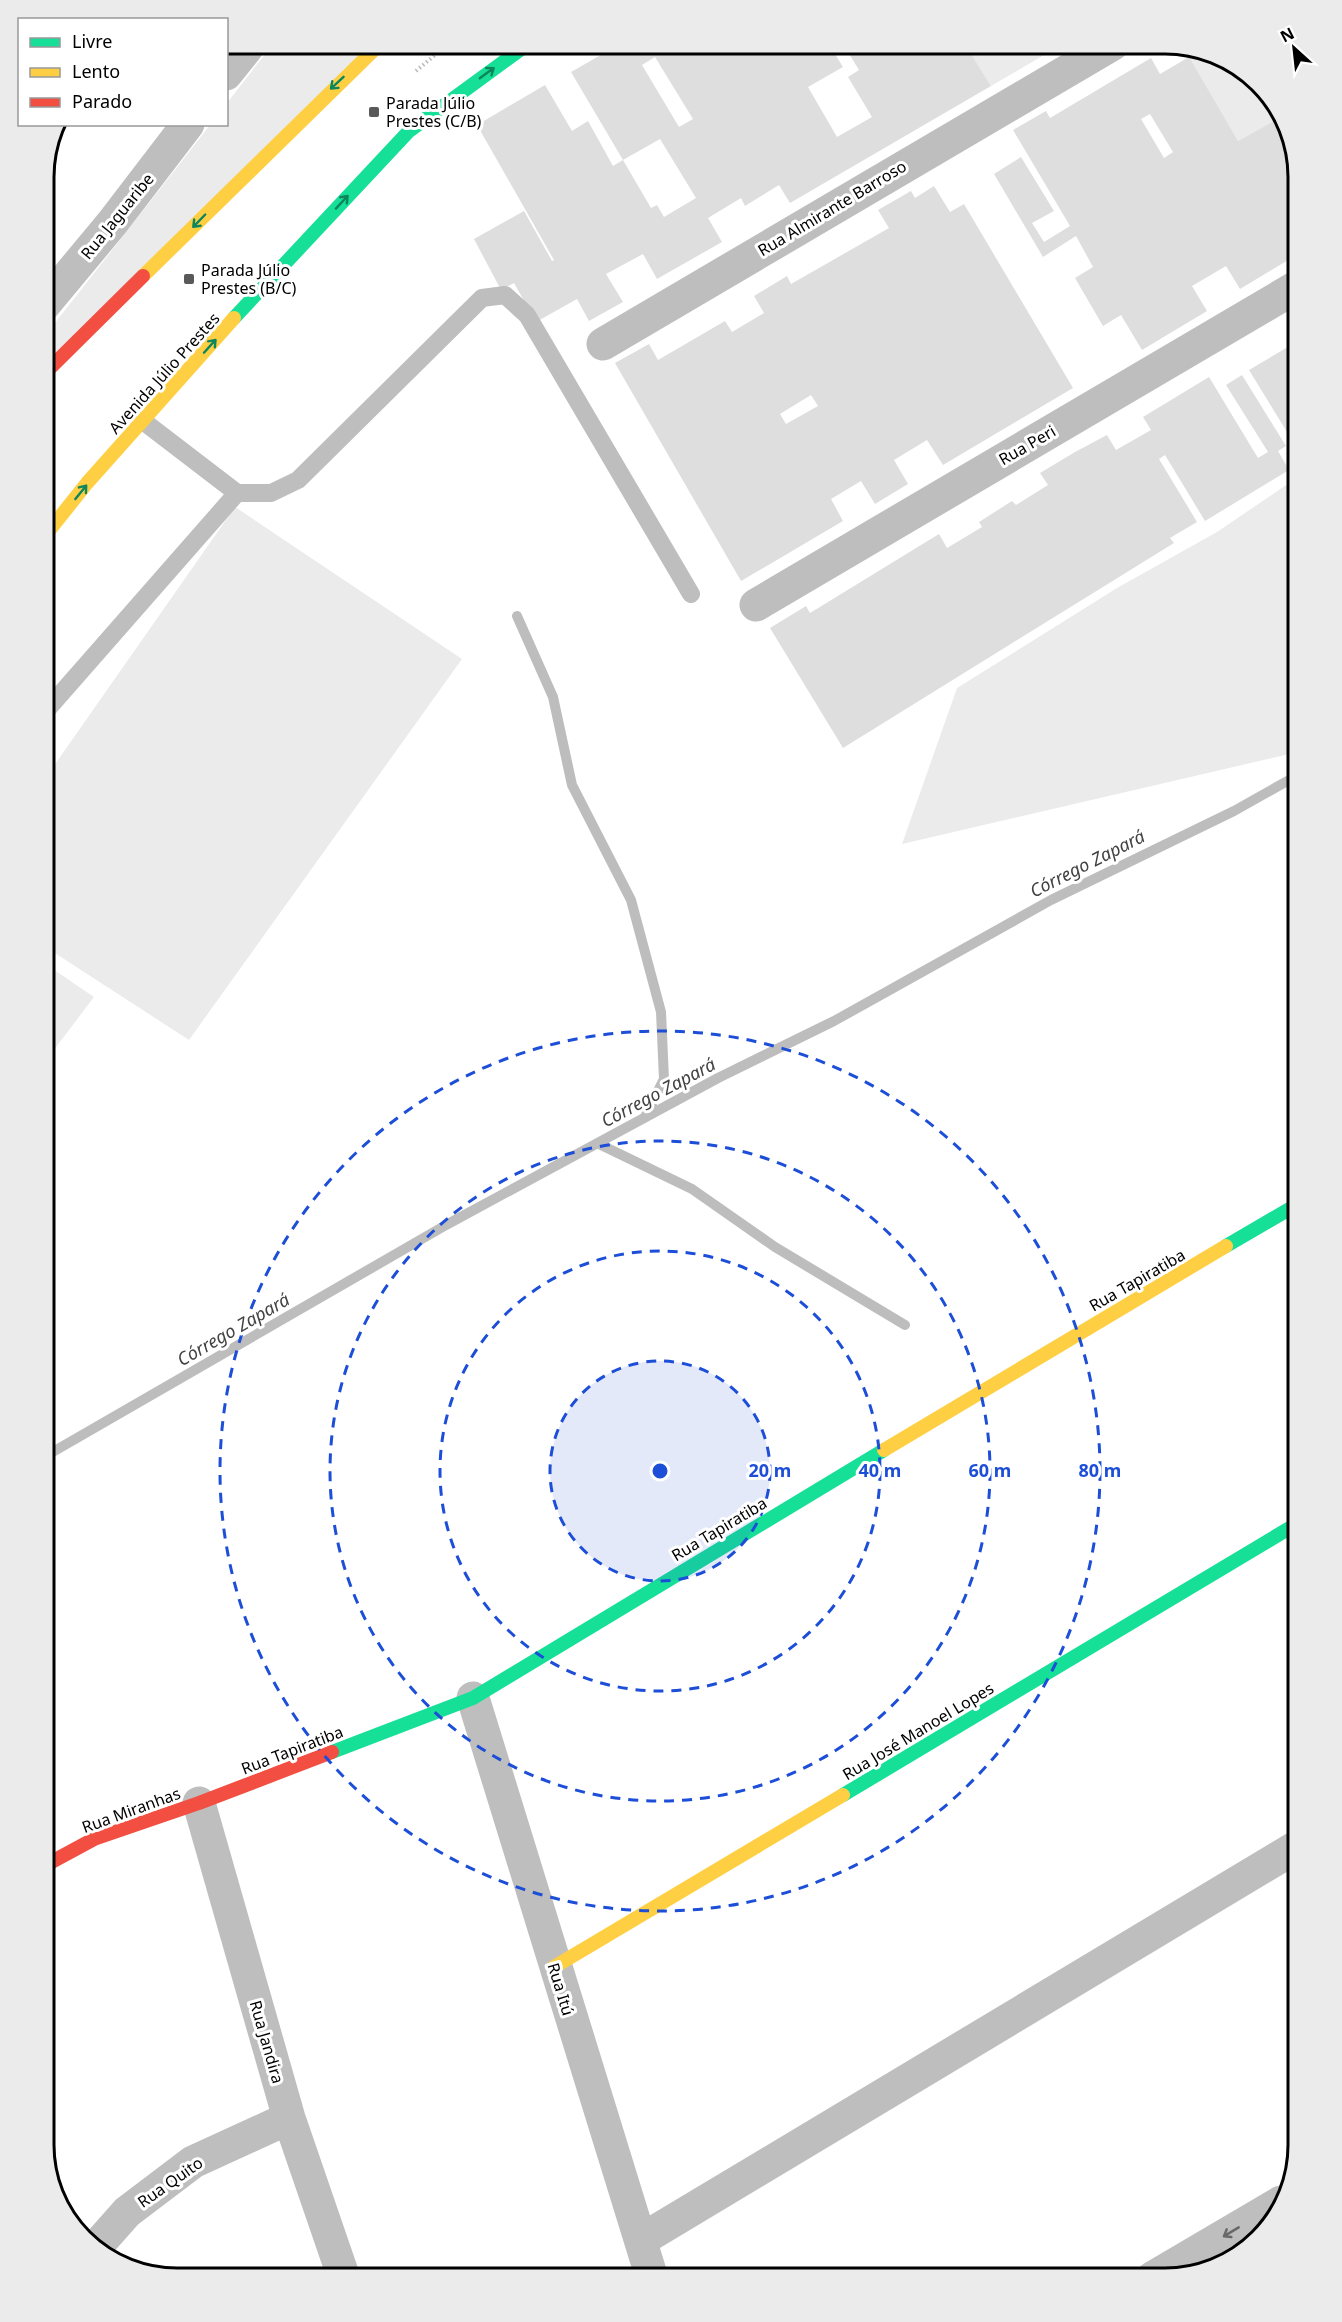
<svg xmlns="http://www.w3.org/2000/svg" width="1342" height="2322" viewBox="0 0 1342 2322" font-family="'Noto Sans',sans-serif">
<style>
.green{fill:#ebebeb}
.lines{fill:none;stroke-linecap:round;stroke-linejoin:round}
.stream{stroke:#bdbdbd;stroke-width:10}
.building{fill:#dedede;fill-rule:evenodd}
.path{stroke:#b9b9b9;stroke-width:4;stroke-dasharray:1.5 3;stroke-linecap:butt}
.lane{stroke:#bebebe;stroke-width:18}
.street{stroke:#bebebe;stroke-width:33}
.fast{stroke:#16e098;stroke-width:14}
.slow{stroke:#ffcf43;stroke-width:14}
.jam{stroke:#f24e42;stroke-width:14}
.oneway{stroke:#0d865b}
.oneway2{stroke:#686868}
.ring{fill:none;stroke:#1d4ed8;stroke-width:3;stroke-dasharray:10 8}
.poi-dot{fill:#595959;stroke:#fff;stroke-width:2}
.labels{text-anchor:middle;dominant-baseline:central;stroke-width:6;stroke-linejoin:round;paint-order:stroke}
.poi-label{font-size:16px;fill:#000;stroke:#fff;text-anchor:start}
.street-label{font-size:16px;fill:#000;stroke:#fff}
.water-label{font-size:18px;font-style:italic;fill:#424242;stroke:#fff}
.rim{fill:none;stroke:#000;stroke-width:3}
.centre{fill:#1d4ed8;stroke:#fff;stroke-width:3}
.ring-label{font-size:18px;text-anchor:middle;font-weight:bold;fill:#1d4ed8;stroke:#fff;stroke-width:6;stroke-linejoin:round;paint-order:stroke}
</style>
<rect width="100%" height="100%" fill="#fff"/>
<path class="green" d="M273,44H374L44,368V337L210,125L226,124L227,103Z
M965,44H1052L1044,55L991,86Z
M1183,50L1239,66L1283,116L1238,141Z
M1298,477V752L902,844L957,688L1117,588L1217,532Z
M235,507L462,659L189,1040L44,946V780Z
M44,963L94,997L44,1063Z"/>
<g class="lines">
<path class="stream" d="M517,616L553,697L572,785L631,900L661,1012L664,1079L645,1117
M599,1144L692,1189L775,1247L905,1325
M44,1457L446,1225L718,1078L834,1021L1051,900L1234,811L1298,775"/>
</g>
<path class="building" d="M620,44H829L843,67L808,87L837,137L872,117L848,77L859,70L843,44H965L991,86L790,203L779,185L745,206L741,198L708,218L722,242L657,279L643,254L606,274L623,302L589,321L577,299L536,322L514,283L501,290L474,239L524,211L552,261L554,260L477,125L545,85L572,131L588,121L613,166L623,160L651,208L657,205L664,217L696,198L660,139L623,160L571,72ZM655,57L693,119L679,127L642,65Z
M1189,57L1238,141L1283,116L1285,118L1298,177V254L1240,289L1226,266L1192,286L1207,311L1142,350L1121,315L1103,326L1075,278L1093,267L1076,236L1043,257L994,174L1021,157L1054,211L1032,223L1044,242L1070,226L1013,130L1046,111L1050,118L1151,58L1160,74ZM1150,114L1173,152L1164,158L1141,119Z
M934,186L950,212L964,204L1073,388L943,465L927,440L894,460L908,484L875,504L861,481L831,499L843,521L741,581L615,363L649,344L658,360L725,321L732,332L764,313L754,296L787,276L791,284L889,228L878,210L911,191L915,198ZM811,395L818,406L786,424L780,414Z
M1298,341V450L1249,370Z
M1242,375L1286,446L1278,451L1289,470L1205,521L1165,455L1159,459L1197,522L1170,538L1174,543L843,748L770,628L806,606L810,613L939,534L947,548L982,527L979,522L1012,501L1016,505L1048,485L1040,473L1075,452L1107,435L1116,450L1151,430L1143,417L1209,377L1258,458L1268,452L1226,385Z"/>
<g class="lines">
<path class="path" d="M416,71L448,44"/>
<path class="lane" d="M143,421L237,493
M44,713L237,493H271L298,480L482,298L505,295L527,315L691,594"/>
<path class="street" d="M226,74L250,44
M44,305L113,222L188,124
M603,344L1113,44
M756,605L1298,286
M473,1698L652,2278
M199,1803L289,2118L344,2278
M641,2240L1298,1846
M96,2247L127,2212L193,2162L289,2118
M1152,2278L1281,2202"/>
<path class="fast" d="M234,318L409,131L528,44
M1226,1246L1298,1204
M332,1752L473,1698L884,1450
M843,1795L1298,1523"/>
<path class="slow" d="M143,276L380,44
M44,537L87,483L234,318
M884,1450L1226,1246
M554,1967L843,1795"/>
<path class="jam" d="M44,374L143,276
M44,1866L94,1839L199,1803L332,1752"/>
</g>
<defs><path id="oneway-shaft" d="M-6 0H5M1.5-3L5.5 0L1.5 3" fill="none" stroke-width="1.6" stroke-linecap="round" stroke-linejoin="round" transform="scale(1.5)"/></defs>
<g class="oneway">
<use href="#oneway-shaft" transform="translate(487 73) rotate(-36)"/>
<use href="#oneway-shaft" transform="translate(337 83) rotate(137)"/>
<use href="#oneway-shaft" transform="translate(342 202) rotate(-47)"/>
<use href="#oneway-shaft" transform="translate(199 221) rotate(134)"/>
<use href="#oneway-shaft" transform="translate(210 346) rotate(-48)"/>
<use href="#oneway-shaft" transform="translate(81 492) rotate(-51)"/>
</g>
<use class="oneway2" href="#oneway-shaft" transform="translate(1231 2232) rotate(149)"/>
<circle cx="660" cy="1471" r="110" fill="#1d4ed8" fill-opacity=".12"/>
<g class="ring">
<circle cx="660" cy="1471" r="110"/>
<circle cx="660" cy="1471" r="220"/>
<circle cx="660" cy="1471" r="330"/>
<circle cx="660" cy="1471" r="440"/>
</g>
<g class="poi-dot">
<rect x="368" y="106" width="12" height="12" rx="3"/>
<rect x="183" y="273" width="12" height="12" rx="3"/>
</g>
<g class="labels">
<g class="poi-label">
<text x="386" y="103">Parada Júlio<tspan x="386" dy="18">Prestes (C/B)</tspan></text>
<text x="201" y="270">Parada Júlio<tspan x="201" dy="18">Prestes (B/C)</tspan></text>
</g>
<g class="street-label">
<text transform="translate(832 208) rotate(-31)">Rua Almirante Barroso</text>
<text transform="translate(117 216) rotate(-51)">Rua Jaguaribe</text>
<text transform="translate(164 373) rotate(-48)">Avenida Júlio Prestes</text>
<text transform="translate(1027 445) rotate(-30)">Rua Peri</text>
<text transform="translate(1137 1280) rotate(-30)">Rua Tapiratiba</text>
<text transform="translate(719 1529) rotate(-31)">Rua Tapiratiba</text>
<text transform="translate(918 1731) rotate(-31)">Rua José Manoel Lopes</text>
<text transform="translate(292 1750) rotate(-21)">Rua Tapiratiba</text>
<text transform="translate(131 1810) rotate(-20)">Rua Miranhas</text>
<text transform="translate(561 1989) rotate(73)">Rua Itú</text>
<text transform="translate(267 2042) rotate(74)">Rua Jandira</text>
<text transform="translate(170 2182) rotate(-35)">Rua Quito</text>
</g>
<g class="water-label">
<text transform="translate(1087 863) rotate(-27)">Córrego Zapará</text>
<text transform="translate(658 1092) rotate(-28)">Córrego Zapará</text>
<text transform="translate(233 1329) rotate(-30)">Córrego Zapará</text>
</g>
</g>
<path d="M0 0H1342V2322H0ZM177 54H1165A123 123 0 0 1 1288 177V2145A123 123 0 0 1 1165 2268H177A123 123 0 0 1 54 2145V177A123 123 0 0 1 177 54Z" fill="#ebebeb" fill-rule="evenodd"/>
<path class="rim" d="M177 54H1165A123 123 0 0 1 1288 177V2145A123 123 0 0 1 1165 2268H177A123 123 0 0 1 54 2145V177A123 123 0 0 1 177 54Z"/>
<circle cx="660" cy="1471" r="9" class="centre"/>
<g class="ring-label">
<text x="770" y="1477">20 m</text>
<text x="880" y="1477">40 m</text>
<text x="990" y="1477">60 m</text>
<text x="1100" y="1477">80 m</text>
</g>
<rect x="18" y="18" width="210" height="108" fill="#ffffff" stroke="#999999" stroke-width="1.5"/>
<rect x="30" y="38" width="30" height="9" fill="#16e098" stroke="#999999" stroke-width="1.5"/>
<text x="72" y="48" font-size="18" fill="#000000">Livre</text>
<rect x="30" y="68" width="30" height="9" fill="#ffcf43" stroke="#999999" stroke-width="1.5"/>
<text x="72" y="78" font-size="18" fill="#000000">Lento</text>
<rect x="30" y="98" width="30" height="9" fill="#f24e42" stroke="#999999" stroke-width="1.5"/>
<text x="72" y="108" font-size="18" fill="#000000">Parado</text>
<g transform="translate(1294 48) rotate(333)" stroke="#ffffff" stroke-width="4.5" paint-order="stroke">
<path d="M0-4.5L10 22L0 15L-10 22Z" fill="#000000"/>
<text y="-9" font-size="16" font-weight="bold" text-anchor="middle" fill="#000000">N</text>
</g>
</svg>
